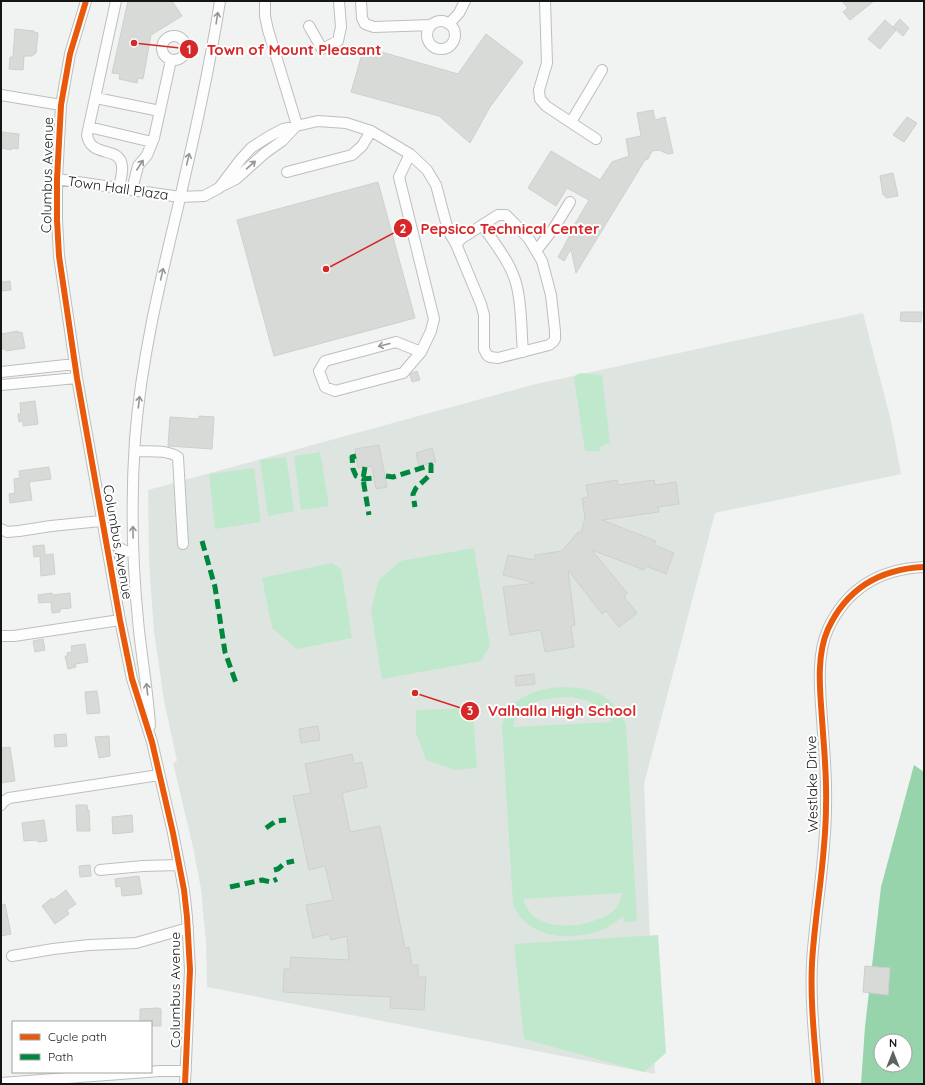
<svg xmlns="http://www.w3.org/2000/svg" width="925" height="1085" viewBox="0 0 925 1085" font-family="Quicksand,sans-serif">
<style>
.built{fill:#dee5e0}
.green{fill:#c0e8cc;fill-rule:evenodd}
.water{fill:#97d3ab;fill-rule:evenodd}
.building{fill:#d8dad8;stroke:#ced0ce}
.lines{fill:none;stroke-linecap:round;stroke-linejoin:round}
.minor-casing{stroke:#bdbfbd;stroke-width:12}
.minor{stroke:#fdfdfd;stroke-width:10}
.quiet{stroke:#00873e;stroke-width:5;stroke-dasharray:10 5;stroke-linecap:butt}
.cycleway-casing{stroke:#fff;stroke-width:8}
.cycleway{stroke:#e8590c;stroke-width:6}
.oneway{stroke:#949595}
.labels{text-anchor:middle;dominant-baseline:central;stroke-width:4;stroke-linejoin:round;paint-order:stroke}
.street-label{font-size:14px;fill:#141615;stroke:#fff}
.leader{fill:none;stroke:#d62828;stroke-width:1.5}
.callout-dot{fill:#d62828;stroke:#fff;stroke-width:1.5}
.mark-label{font-size:12px;text-anchor:middle;font-weight:bold;fill:#fff}
.callout-label{font-size:15px;text-anchor:middle;font-weight:bold;fill:#d62828;stroke:#fff;stroke-width:4;stroke-linejoin:round;paint-order:stroke}
</style>
<rect width="100%" height="100%" fill="#f0f3f1"/>
<path class="built" d="M863,313L891,421L901,474L715,513L644,784L655,1074L207,987L206,943L201,889L193,847L173,763L177,761L164,701L154,631L149,561L148,490L536,384Z"/>
<path class="green" d="M581,373L602,375L610,443L601,446L600,451H585L574,378L576,375Z
M320,452L329,506L301,510L294,456Z
M286,457L294,511L268,516L260,460Z
M254,468L261,522L215,529L209,474Z
M474,548L490,646L481,661L382,679L371,611L378,581L400,561Z
M332,563L341,569L352,638L297,649L272,628L262,578Z
M563,687C595,688 611,694 626,724L637,921L624,922L623,916C595,944 529,946 513,904L502,727C506,698 537,688 563,687ZM565,697C584,698 604,703 612,722L513,727C517,703 544,698 565,697ZM622,893C621,898 619,903 616,908C612,913 605,917 598,919C574,930 531,930 523,899Z
M466,708L473,713L477,768L455,770L426,760L416,733V710Z
M658,935L666,1053L644,1072L524,1039L514,944Z"/>
<path class="water" d="M914,765L924,772V1084H861L865,1027L881,887ZM881,1041H905V1065H881Z"/>
<path class="building" d="M128,1H172L182,16L151,35L143,79L138,78L137,83L119,79L120,74L112,73Z
M842,1H874L850,20L843,12L848,8Z
M900,19L909,28L903,36L893,27Z
M885,20L896,30L880,49L868,39Z
M15,29L34,31V32L38,33L36,53L32,56H24L23,70L9,69L10,57H13Z
M486,34L523,62L490,107L470,143L439,116L351,92L364,47L458,74Z
M653,110L655,120L665,117L673,153L668,154L659,150L652,151L648,159L645,160L576,273L571,249L564,261L558,257L570,235L569,234L589,200L567,188L556,206L528,188L551,151L600,180L612,162L629,156L626,139L641,136L637,113Z
M907,117L917,123L904,142L893,135Z
M1,132L19,134L18,149L11,148V150L1,148Z
M893,173L898,196L886,198L885,195H883L880,176Z
M378,182L415,318L274,356L237,220Z
M10,281L11,290L1,291V282Z
M901,312H922L921,322L900,321Z
M18,331V333L22,332L25,348L6,351L5,349H2L1,334Z
M417,371L420,380L412,382L410,375L412,373Z
M35,401L38,424L23,426V421L19,422L18,414H21L20,403Z
M199,416L214,417L212,449L168,446L170,417L199,419Z
M379,445L387,487L376,489L372,466L358,468L355,449Z
M432,448L436,462L419,466L416,453Z
M49,467L51,479L29,482L32,500L10,503L9,494L15,493L14,479L20,478L19,471Z
M617,480L618,485L654,480L655,485L676,482L679,504L658,507L659,512L602,520L656,541L654,545L674,553L666,574L646,566L644,570L592,550L627,593L624,597L637,613L619,627L606,611L602,614L568,570L575,625L571,626L574,647L545,652L541,630L510,635L503,587L535,583L503,575L508,555L535,560V555L562,551L578,532H581L585,518L582,498L588,497L586,485Z
M44,545L45,555L53,554L55,574L41,576L40,556L34,557L33,546Z
M52,593L53,595L70,593L71,608L60,609V612L52,613L51,602L39,603L38,595Z
M43,639L45,650L35,652L33,641Z
M85,644L88,662L75,664L76,667L68,669L65,656H68L67,653L72,652L71,646Z
M534,674L535,684L516,686L515,676Z
M97,691L100,713L87,714L85,692Z
M318,726L320,740L301,743L299,729Z
M66,734L67,746L55,747L54,735Z
M109,736L110,756L99,758L95,737Z
M10,747L15,781L1,783V748Z
M352,754L354,764L362,762L367,787L342,793L350,832L380,826L405,948L409,947L412,965H418V977H426L424,1010L390,1008L391,997L283,992L284,969H290L291,957L349,960L347,936L331,940L329,934L313,938L306,905L333,900L325,866L309,870L293,796L311,793L305,764Z
M76,805H87L88,811L89,810L90,831H77Z
M132,815L133,832L113,834L112,817Z
M44,820L47,841L38,842L37,840L24,841L22,823Z
M90,865L91,876L80,877L79,866Z
M139,876L142,894L122,896L121,886L116,887L115,879Z
M66,890L76,904L67,910L69,914L55,924L42,906L52,898L53,900Z
M5,904L11,934L1,936V905Z
M865,966L890,968L888,995L863,992Z
M157,1008L161,1009V1026H151V1022H140V1009Z"/>
<g class="lines">
<defs>
<path id="minor" d="M86,1L70,54L61,105L57,179V220L59,256L77,378L120,620L132,679L152,742L173,833L184,890L187,917L190,970L185,1084
M116,1L87,135C91,159 120,145 122,166C123,173 120,181 119,188
M361,1L362,18L365,24L374,27L431,25
M545,1L547,63L539,90L540,99L546,106L596,139
M427 35a14 14 0 1 1 28 0a14 14 0 1 1-28 0Z
M449,24L459,13L465,1
M309,26L322,49L338,41L341,27L339,1
M162 48a12 12 0 1 1 24 0a12 12 0 1 1-24 0Z
M1,95L61,105
M96,98L160,111
M571,122L602,70
M89,127L152,142
M410,154L399,177L434,319L431,331L421,352L403,373L335,391L325,387L319,371L325,361L396,342L421,352
M287,172L352,155L362,146L371,131
M57,179L180,197L204,196L219,188L241,159L251,148L268,137L283,129L318,121L346,123L371,131L410,154L427,170L436,185L448,230L456,244
M222,186L236,179L265,153L282,141L297,125L268,30L265,16V1
M132,190L138,166L147,155L154,138L171,60
M498,215H506L513,222L529,239L542,261L551,295L555,331V339L553,342L549,345L498,358L490,357L487,355L484,349V315L481,304L456,244L462,238Z
M482,225C495,244 512,264 517,287C522,308 521,330 523,352
M536,251L554,228L570,202
M1,372L75,364
M1,385L77,378
M135,451C149,452 166,449 178,457L183,544
M1,529L7,532L19,531L51,526L101,521C109,534 116,553 133,552
M1,636H14L120,620
M150,726C148,690 141,655 138,620C132,560 131,499 135,439C141,361 159,286 177,211C193,141 209,72 220,1
M1,805L3,802L9,798L159,775
M100,870L143,866L179,865
M12,956L53,949L89,945L136,943L188,928
M1,1083L160,1071H186
M818,1084C815,1044 810,1003 812,963C815,911 826,859 826,806C827,777 824,748 822,719C820,690 816,656 828,629C847,588 880,569 924,567"/>
</defs>
<use href="#minor" class="minor-casing"/>
<use href="#minor" class="minor"/>
<path class="quiet" d="M356,456L352,457L353,469L356,476L363,479L374,478
M365,467L363,479L369,515
M386,476L393,477L431,465V474L416,488L413,494L415,507
M202,541L215,587L225,652L236,683
M266,828L276,821L286,820
M274,870L278,869L285,863L294,861
M230,887L262,880L271,882L277,879"/>
<defs>
<path id="cycleway" d="M86,1L70,54L61,105L57,179V220L59,256L77,378L120,620L132,679L152,742L173,833L184,890L187,917L190,970L185,1084
M818,1084C815,1044 810,1003 812,963C815,911 826,859 826,806C827,777 824,748 822,719C820,690 816,656 828,629C847,588 880,569 924,567"/>
</defs>
<use href="#cycleway" class="cycleway-casing"/>
<use href="#cycleway" class="cycleway"/>
</g>
<defs><path id="oneway-shaft" d="M-6 0H5M1.5-3L5.5 0L1.5 3" fill="none" stroke-width="1.6" stroke-linecap="round" stroke-linejoin="round"/></defs>
<g class="oneway">
<use href="#oneway-shaft" transform="translate(217 18) rotate(-81)"/>
<use href="#oneway-shaft" transform="translate(188 159) rotate(-77)"/>
<use href="#oneway-shaft" transform="translate(140 165) rotate(-57)"/>
<use href="#oneway-shaft" transform="translate(251 165) rotate(-41)"/>
<use href="#oneway-shaft" transform="translate(162 274) rotate(-77)"/>
<use href="#oneway-shaft" transform="translate(384 345) rotate(166)"/>
<use href="#oneway-shaft" transform="translate(139 402) rotate(-83)"/>
<use href="#oneway-shaft" transform="translate(133 532) rotate(-91)"/>
<use href="#oneway-shaft" transform="translate(147 689) rotate(-97)"/>
</g>
<g class="labels">
<g class="street-label">
<text transform="translate(47 175) rotate(-89)">Columbus Avenue</text>
<text transform="translate(118 188) rotate(8)">Town Hall Plaza</text>
<text transform="translate(118 542) rotate(80)">Columbus Avenue</text>
<text transform="translate(812 784) rotate(-91)">Westlake Drive</text>
<text transform="translate(175 990) rotate(-90)">Columbus Avenue</text>
</g>
</g>
<path class="leader" d="M134 43L189 49M326 269L403 228M415 693L470 711"/>
<g class="callout-dot">
<circle cx="134" cy="43" r="4"/>
<circle cx="326" cy="269" r="4"/>
<circle cx="415" cy="693" r="4"/>
<circle cx="189" cy="49" r="10"/>
<circle cx="403" cy="228" r="10"/>
<circle cx="470" cy="711" r="10"/>
</g>
<g class="mark-label">
<text x="189" y="54">1</text>
<text x="403" y="233">2</text>
<text x="470" y="715">3</text>
</g>
<g class="callout-label">
<text x="294" y="55">Town of Mount Pleasant</text>
<text x="510" y="234">Pepsico Technical Center</text>
<text x="562" y="716">Valhalla High School</text>
</g>
<rect width="925" height="1085" fill="none" stroke="#141615" stroke-width="4"/>
<rect x="12" y="1021" width="140" height="52" fill="#ffffff" stroke="#a1a2a1"/>
<rect x="20" y="1034" width="20" height="6" fill="#e8590c" stroke="#a1a2a1"/>
<text x="48" y="1041" font-size="12" fill="#141615">Cycle path</text>
<rect x="20" y="1054" width="20" height="6" fill="#00873e" stroke="#a1a2a1"/>
<text x="48" y="1061" font-size="12" fill="#141615">Path</text>
<g transform="translate(893 1053)"><circle r="19" fill="#ffffff" stroke="#a1a2a1"/>
<path d="M0-3L7 15L0 10L-7 15Z" fill="#616362"/>
<text y="-6" font-size="11" font-weight="bold" text-anchor="middle" fill="#141615">N</text>
</g>
</svg>
